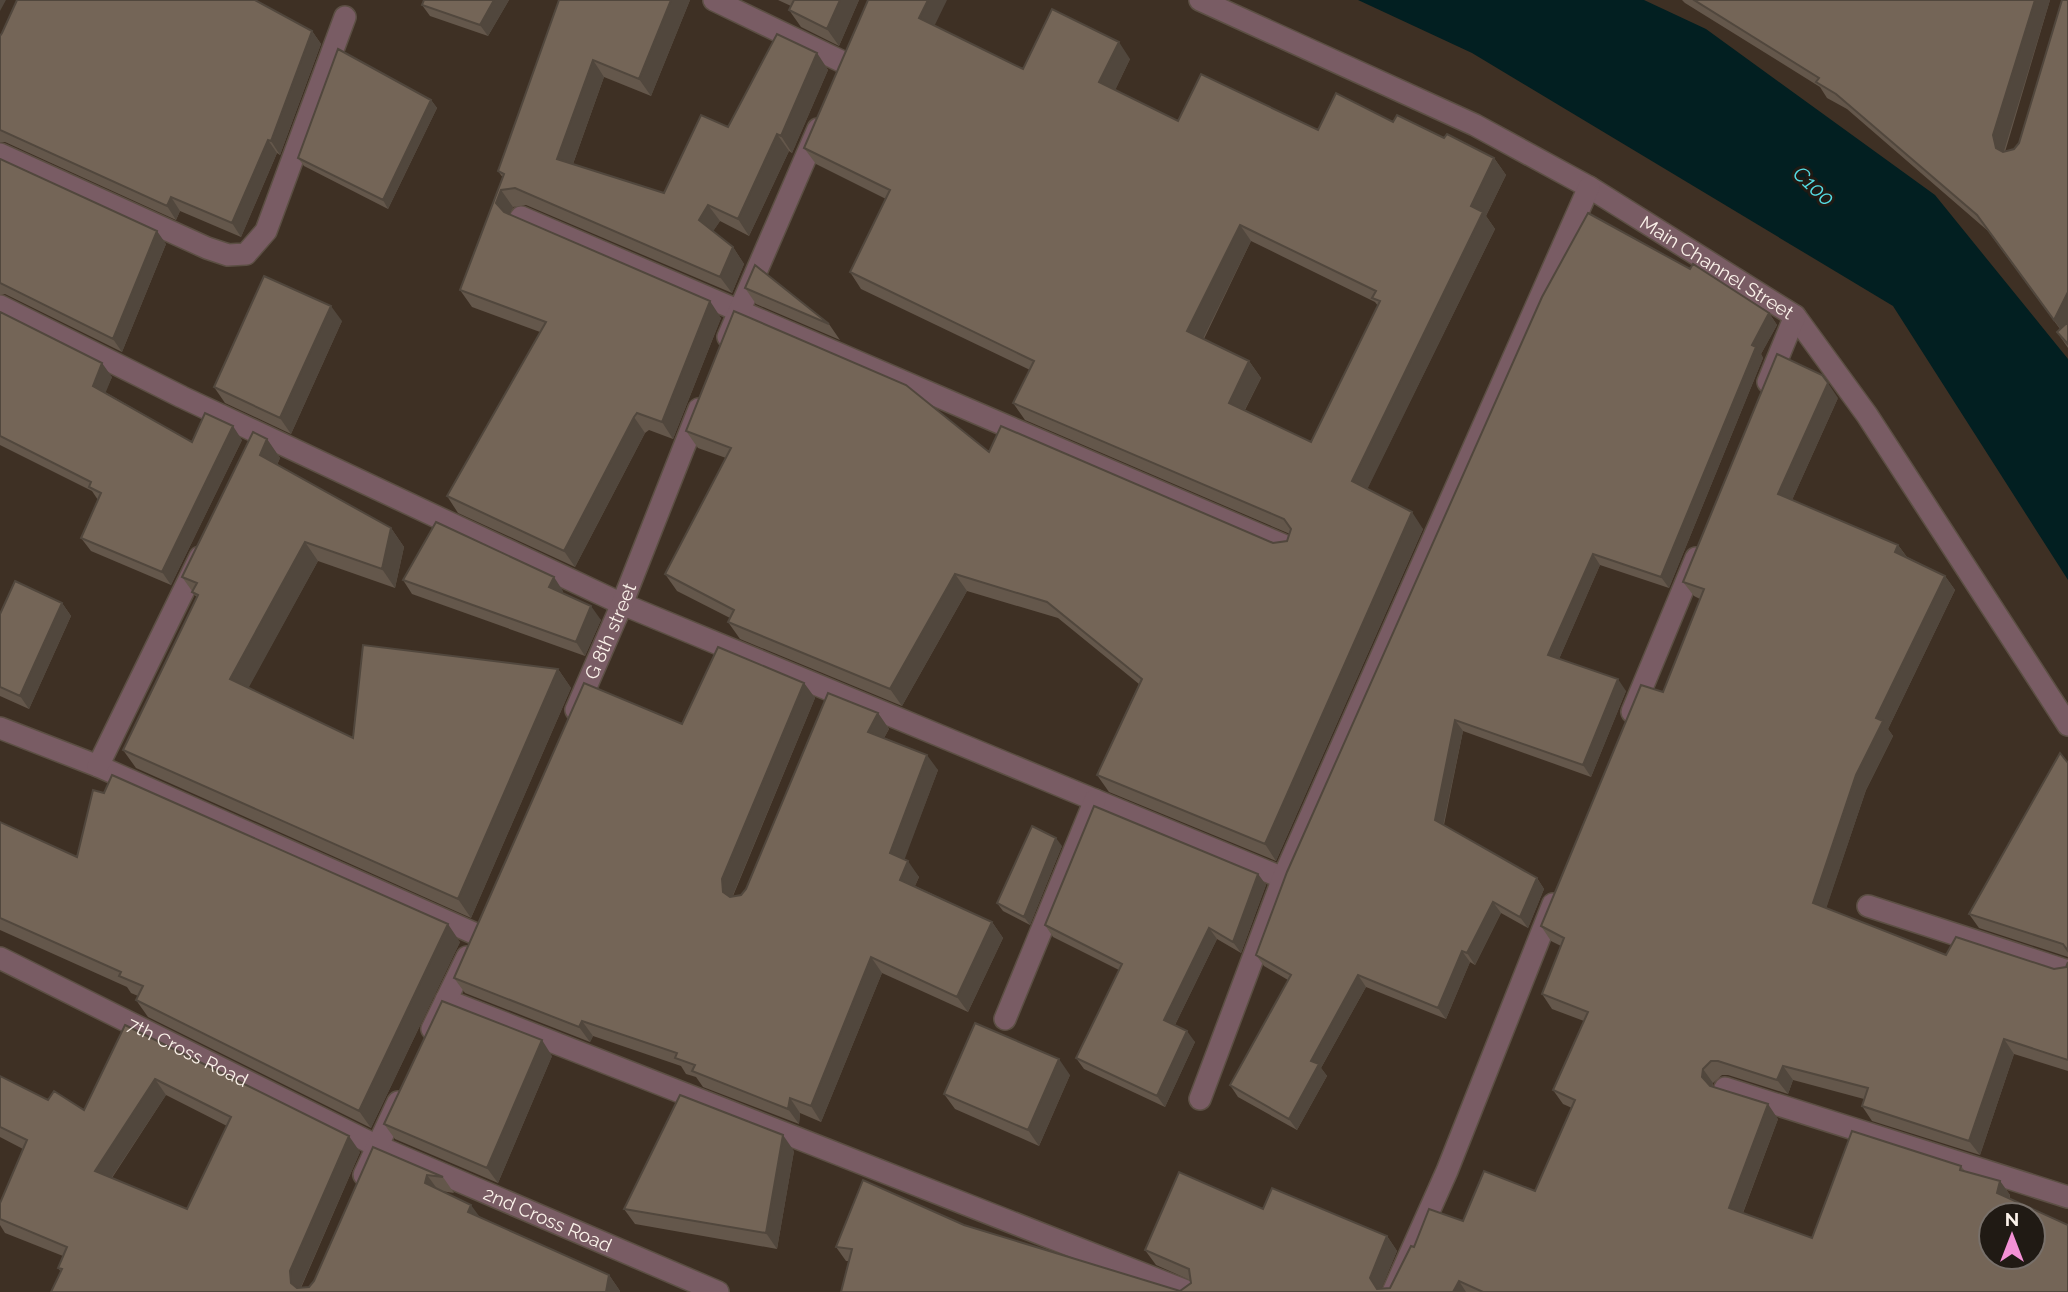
<svg xmlns="http://www.w3.org/2000/svg" width="2068" height="1292" viewBox="0 0 2068 1292" font-family="Raleway,sans-serif">
<style>
.water{fill:#021f21}
.lines{fill:none;stroke-linecap:round;stroke-linejoin:round}
.minor-casing{stroke:#5c4f44;stroke-width:24}
.minor{stroke:#795c64;stroke-width:21}
.wall{fill:#64574b;fill-rule:evenodd}
.shaded-wall{fill:#51473d}
.building{fill:#746557;stroke:#51473d;stroke-width:2;fill-rule:evenodd}
.labels{text-anchor:middle;dominant-baseline:central;stroke-width:6;stroke-linejoin:round;paint-order:stroke}
.street-label{font-size:19px;fill:#fbf2ea;stroke:#201a14}
.water-label{font-size:21px;font-style:italic;fill:#55dde4;stroke:#201a14}
</style>
<rect width="100%" height="100%" fill="#3e3024"/>
<path class="water" d="M1358,0H1644L1706,29L1935,195L2068,359V580L1893,306L1472,53Z"/>
<g class="lines">
<defs>
<g id="minor">
<path d="M714,0L847,64"/>
<path id="s1" d="M1200,0L1475,125L1589,187L1795,316L1867,415L2068,725"/>
<path d="M0,154L207,248L228,255L246,254L266,231L345,17"/>
<path d="M521,217L1290,548"/>
<path d="M0,306L182,397L622,604L1283,878"/>
<path d="M728,337L818,129"/>
<path d="M1768,382L1795,316"/>
<path id="s2" d="M576,710L622,604L699,409"/>
<path d="M1632,712L1696,558"/>
<path d="M0,728L98,766L478,935"/>
<path d="M98,766L200,557"/>
<path d="M1868,906L2068,971"/>
<path id="s3" d="M0,958L377,1146L718,1292"/>
<path d="M446,1000L1189,1292"/>
<path d="M1005,1019L1095,800"/>
<path d="M432,1029L467,957"/>
<path d="M1725,1088L2068,1197"/>
<path d="M1200,1099L1283,878L1589,187"/>
<path d="M364,1175L398,1102"/>
<path d="M1393,1292L1447,1171L1553,904"/>
</g>
</defs>
<use href="#minor" class="minor-casing"/>
<use href="#minor" class="minor"/>
</g>
<path class="wall" d="M424,0H509L488,36L430,16L422,5Z
M559,0H690L651,96L604,77L573,164L664,193L728,127L817,53L828,70L792,153L789,151L749,236L720,221L713,231L733,247L744,264L732,293L526,205L513,207L510,215L721,318L673,439L649,430L645,433L575,567L458,513L447,496L540,332L472,307L460,290L503,178L498,171Z
M778,0H859L839,46L801,27L789,10L791,6Z
M1682,0H2050L2005,152L2014,149L2019,143L2068,0V348L2057,332L2060,329L1988,231L1847,109L1827,98L1820,87L1685,3Z
M935,26L1023,69L1130,59L1115,90L1178,121L1318,130L1393,122L1444,138L1494,158L1506,175L1486,216L1495,229L1367,489L1423,529L1276,861L1109,792L1097,775L1139,684L1058,618L967,591L902,706L740,639L728,622L730,618L677,591L665,574L726,458L698,448L686,431L989,452L1273,543L1287,541L1290,534L1025,420L1013,403L1030,370L861,289L850,272L886,199L816,164L804,148ZM1251,241L1375,302L1378,306L1311,442L1245,410L1261,378L1249,361L1204,339Z
M312,31L321,44L280,155L277,153L241,237L180,211L176,220L5,142H0V36Z
M431,100L437,108L388,209L304,166L298,158Z
M0,159L166,244L122,352L5,294L0,295Z
M745,288L829,324L840,340L756,304Z
M0,312L112,377L105,392L192,442L242,440L171,585L91,551L81,538L98,500L92,491L0,445Z
M1769,313L1777,325L1761,354L1763,358L1669,588L1600,565L1559,659L1626,691L1591,777L1463,731L1444,825L1537,878L1544,889L1528,928L1501,913L1475,965L1470,962L1446,1019L1366,987L1321,1068L1327,1076L1297,1130L1238,1097L1230,1085L1288,980L1264,966L1256,955Z
M342,321L291,434L225,403L214,387Z
M1838,398L1792,500L1898,545L1907,557L1945,576L1955,590L1888,729L1893,736L1866,790L1826,908L1946,955L2054,969L2066,967L2068,962V1071L2014,1054L1980,1155L1872,1121L1862,1106L1864,1099L1793,1080L1788,1094L1728,1075H1722L1713,1083V1087L1778,1119L1743,1213L1812,1238L1961,1166L1965,1171L2000,1181L2010,1195V1199L2068,1292H841L849,1261H846L836,1247L964,1225L1180,1291L1191,1283L1190,1280L1156,1265L1145,1250L1263,1209L1387,1236L1397,1251L1381,1289L1390,1288L1414,1247L1463,1221L1535,1191L1572,1108L1563,1104L1553,1090L1584,1021L1552,1009L1542,994L1561,946L1551,941L1541,926L1663,692L1700,599L1694,596L1683,582Z
M267,439L280,458L277,465L391,528L404,547L395,588L318,561L248,688L353,738L558,669L571,688L471,918L136,768L123,750L197,598L182,577Z
M403,580L563,591L562,593L601,620L585,656L412,594Z
M62,603L71,616L29,709L0,696V614Z
M804,683L815,698L733,896L741,895L878,713L889,729L884,738L938,770L904,859L919,877L915,886L992,922L1003,938L968,1012L882,973L821,1122L800,1113L799,1124L703,1087L696,1077L686,1074L681,1066L593,1036L590,1042L465,993L454,978Z
M2068,763V957L1979,928L1969,914Z
M0,822L77,857L460,942L371,1128L148,1017L136,1000L138,996L131,993L127,987L0,930Z
M1062,846L1030,925L1003,911L997,903Z
M1258,874L1266,885L1241,953L1217,939L1175,1025L1195,1042L1165,1107L1084,1069L1076,1058L1119,970L1053,937L1045,925Z
M125,1025L360,1152L301,1288L309,1287L314,1281L373,1147L443,1177L454,1193L441,1191L480,1217L609,1275L620,1291L51,1292L61,1272L58,1268L63,1256L5,1233L0,1225V1203L23,1149L0,1137V1076L48,1100L84,1110ZM166,1095L227,1126L187,1209L112,1178Z
M552,1056L498,1183L395,1139L384,1124Z
M1070,1075L1039,1146L955,1109L944,1094Z
M794,1151L777,1249L635,1224L624,1209Z"/>
<path class="shaded-wall" d="M0,0H6L0,11Z
M494,0H509L488,36L480,25Z
M671,0H690L651,96L639,79Z
M840,0H859L839,46L827,29Z
M928,0H947L930,35L919,18Z
M2035,0H2050L2004,151L2007,163L1996,148L1993,135Z
M312,31L321,44L280,155L271,141Z
M1119,42L1130,59L1111,99L1099,82Z
M817,53L828,70L792,153L781,136Z
M593,60L604,77L569,175L557,159Z
M431,100L437,108L388,209L383,200Z
M777,134L789,151L749,236L738,219Z
M268,140L277,153L241,237L232,223Z
M1494,158L1506,175L1486,216L1495,229L1363,498L1352,481L1471,206Z
M501,190L513,207L508,219L496,203Z
M171,197L180,211L176,220L167,206Z
M708,205L720,221L710,236L699,220Z
M1240,225L1251,241L1199,347L1187,331Z
M157,231L166,244L122,352L113,339Z
M733,247L744,264L732,293L720,277Z
M2068,292V330L2065,336L2054,320Z
M710,301L721,318L673,439L662,422Z
M331,306L342,321L291,434L280,418Z
M1769,313L1777,325L1761,354L1763,358L1669,588L1661,577L1752,345Z
M1249,361L1261,378L1240,419L1229,403Z
M102,363L112,377L103,399L93,386Z
M1828,383L1838,398L1788,509L1778,494Z
M634,417L645,433L575,567L564,551Z
M233,426L242,440L171,585L162,572Z
M267,439L280,458L273,474L260,455Z
M1412,512L1423,529L1276,861L1265,844Z
M391,528L404,547L395,588L382,569Z
M305,542L318,561L243,698L230,679Z
M1898,545L1909,560L1895,552Z
M1593,554L1600,565L1556,666L1548,655Z
M955,574L967,591L902,706L890,689Z
M1945,576L1955,590L1888,729L1893,736L1866,790L1823,918L1813,903L1876,718Z
M554,577L563,591L558,600L549,587Z
M62,603L71,616L29,709L20,696Z
M591,606L601,620L585,656L576,642Z
M558,669L571,688L471,918L458,899Z
M1618,679L1626,691L1591,777L1583,765Z
M804,683L815,698L733,895L734,907L723,892L722,879Z
M878,713L889,729L879,747L868,732Z
M1455,720L1463,731L1442,831L1435,820Z
M927,755L938,770L901,869L890,853Z
M1056,838L1062,846L1030,925L1024,917Z
M908,861L919,877L911,895L900,880Z
M1258,874L1266,885L1241,953L1233,942Z
M1537,878L1544,889L1528,928L1520,917Z
M1493,902L1501,913L1475,965L1467,953Z
M992,922L1003,938L968,1012L957,997Z
M448,924L460,942L371,1128L359,1111Z
M1209,928L1217,939L1172,1031L1164,1020Z
M1462,951L1470,962L1446,1019L1438,1008Z
M871,957L882,973L821,1122L811,1106Z
M1358,975L1366,987L1321,1068L1327,1076L1297,1130L1289,1119L1311,1061Z
M582,1021L593,1036L590,1042L579,1027Z
M1187,1031L1195,1042L1165,1107L1157,1096Z
M2004,1039L2014,1054L1980,1155L1969,1141Z
M542,1040L552,1056L498,1183L487,1168Z
M1059,1059L1070,1075L1039,1146L1028,1130Z
M1783,1066L1793,1080L1788,1094L1777,1080Z
M1703,1069L1713,1083L1712,1091L1702,1077Z
M155,1079L166,1095L106,1186L95,1171Z
M790,1098L800,1113L799,1124L788,1109Z
M1768,1104L1778,1119L1739,1223L1729,1208Z
M783,1135L794,1151L777,1249L766,1233Z
M349,1136L360,1152L301,1287V1292L291,1283L290,1271Z
M427,1175L438,1190L425,1183Z
M2000,1181L2010,1195L2007,1207L1997,1193Z
M471,1205L482,1220L468,1212Z
M1387,1236L1397,1251L1380,1292H1379L1370,1278Z
M609,1275L620,1291V1292H606Z
M1459,1281L1466,1292H1453Z"/>
<path class="building" d="M17,0H255L312,31L271,141L268,140L232,223L171,197L167,206L0,130V36L2,33Z
M424,0H494L480,25L422,5Z
M559,0H671L639,79L593,60L557,159L664,193L701,115L728,127L777,34L817,53L781,136L777,134L738,219L708,205L699,220L733,247L720,277L515,188L501,190L496,203L504,212L710,301L662,422L637,413L634,417L564,551L447,496L546,322L460,290L504,174L498,171Z
M794,0H840L827,29L789,10Z
M868,0H928L919,18L1023,69L1052,9L1119,42L1099,82L1178,121L1201,74L1318,130L1336,93L1393,122L1397,115L1444,138L1447,134L1494,158L1471,206L1483,212L1352,481L1412,512L1265,844L1097,775L1142,679L1047,602L955,574L890,689L728,622L734,610L665,574L731,448L686,431L734,311L906,385L989,452L1001,426L1273,543L1287,541L1291,529L1284,519L1013,403L1034,361L850,272L890,190L804,148ZM1240,225L1376,291L1372,298L1380,301L1311,442L1229,403L1249,361L1187,331Z
M1694,0H2035L1993,135L1996,148L2003,152L2014,149L2019,143L2062,0H2068V292L2054,320L1977,215L1836,94L1816,82L1819,78Z
M338,49L431,100L383,200L298,158Z
M0,159L157,231L113,339L0,283Z
M1588,213L1690,269L1693,264L1769,313L1752,345L1756,347L1661,577L1593,554L1548,655L1618,679L1583,765L1455,720L1435,820L1537,878L1520,917L1493,902L1467,953L1462,951L1438,1008L1358,975L1311,1061L1319,1064L1289,1119L1230,1085L1291,975L1256,955L1287,872L1542,297Z
M755,265L829,324L745,288Z
M264,276L331,306L280,418L214,387Z
M0,312L102,363L93,386L192,442L205,413L233,426L162,572L81,538L101,493L89,487L91,482L0,436Z
M2068,322V344L2057,332Z
M1777,354L1822,375L1828,383L1778,494L1898,545L1895,552L1945,576L1876,718L1883,721L1856,775L1813,903L1946,955L1956,937L2054,969L2066,967L2068,962V1060L2004,1039L1969,1141L1862,1106L1868,1088L1783,1066L1777,1080L1718,1061H1711L1703,1069L1702,1077L1710,1086L1768,1104L1729,1208L1812,1238L1852,1131L1961,1166L1960,1170L2000,1181L1997,1193L2068,1225V1292H1483L1459,1281L1453,1292H841L852,1249L836,1247L863,1180L964,1225L1180,1291L1191,1283L1189,1269L1145,1250L1179,1172L1263,1209L1272,1188L1387,1236L1370,1278L1377,1289L1390,1288L1411,1246L1414,1247L1429,1209L1463,1221L1484,1171L1535,1191L1575,1100L1553,1090L1588,1012L1542,994L1564,938L1541,926L1641,685L1663,692L1704,589L1683,582ZM1991,1215H2033V1257H1991Z
M253,432L267,439L260,455L391,528L382,569L305,542L230,679L353,738L363,645L558,669L458,899L123,750L198,595L192,592L197,583L182,577Z
M436,522L554,577L549,587L591,606L576,642L403,580Z
M15,581L62,603L20,696L0,687V614Z
M718,647L804,683L722,879L723,892L730,897L741,895L746,889L828,693L878,713L868,732L927,755L890,853L908,861L900,880L992,922L957,997L871,957L811,1106L790,1098L788,1109L692,1071L695,1065L675,1058L677,1053L582,1021L579,1027L454,978L584,683L682,724Z
M2060,753L2068,763V951L2063,944L1969,914Z
M112,775L448,924L359,1111L136,1000L143,986L119,976L121,972L0,918V822L77,857L93,790L104,793Z
M1094,806L1258,874L1233,942L1209,928L1164,1020L1187,1031L1157,1096L1076,1058L1122,964L1045,925Z
M1032,826L1056,838L1024,917L997,903Z
M442,1001L542,1040L487,1168L384,1124Z
M975,1023L1059,1059L1028,1130L944,1094Z
M125,1025L349,1136L290,1271L291,1283L297,1288L309,1287L314,1281L373,1147L443,1177L427,1175L425,1183L471,1205L468,1212L609,1275L606,1292H51L62,1269L58,1268L67,1247L0,1219V1203L27,1140L0,1127V1076L48,1100L54,1091L84,1110ZM155,1079L231,1117L187,1209L95,1171Z
M680,1095L783,1135L766,1233L624,1209Z"/>
<g class="labels">
<g class="street-label">
<text stroke="none"><textPath href="#s1" startOffset="583">Main Channel Street</textPath></text>
<text stroke="none"><textPath href="#s2" startOffset="86">G 8th street</textPath></text>
<text stroke="none"><textPath href="#s3" startOffset="210">7th Cross Road</textPath></text>
<text stroke="none"><textPath href="#s3" startOffset="607">2nd Cross Road</textPath></text>
</g>
<g class="water-label">
<text transform="translate(1814 186) rotate(43)">C100</text>
</g>
</g>
<g transform="translate(2012 1236)"><circle r="33" fill="#201a14" stroke="#78706a" stroke-width="2"/>
<path d="M0-5L12 26L0 18L-12 26Z" fill="#f391d5"/>
<text y="-10" font-size="19" font-weight="bold" text-anchor="middle" fill="#fbf2ea">N</text>
</g>
</svg>
